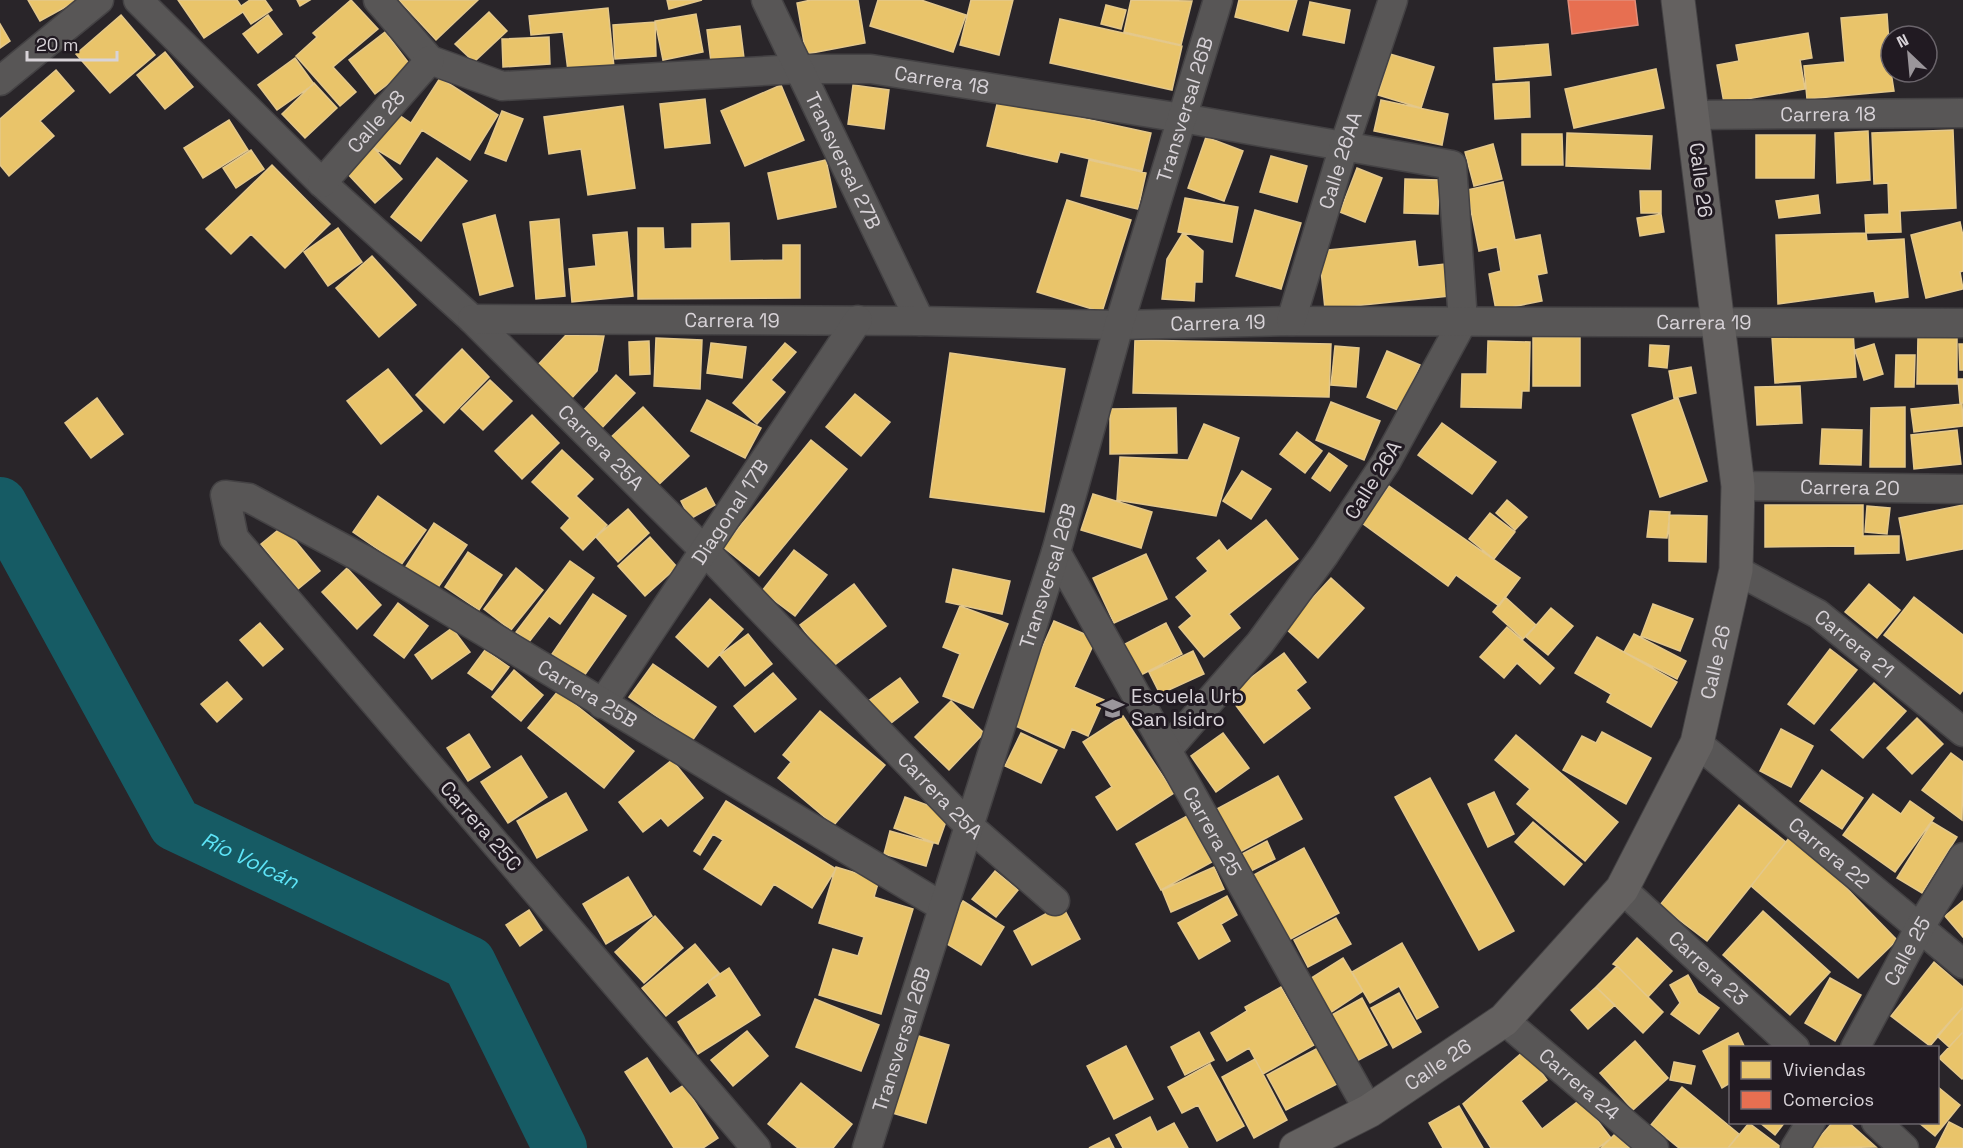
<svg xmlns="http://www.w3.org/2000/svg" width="1963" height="1148" viewBox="0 0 1963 1148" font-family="'Space Grotesk',sans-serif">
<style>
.homes{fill:#e9c46a;stroke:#e4c88b;stroke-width:1.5}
.shops{fill:#e76f51;stroke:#e28d7a;stroke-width:1.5}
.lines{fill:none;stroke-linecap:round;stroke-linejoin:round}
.river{stroke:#165b64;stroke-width:54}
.minor-casing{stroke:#444244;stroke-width:31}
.secondary-casing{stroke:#444244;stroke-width:35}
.minor{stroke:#585656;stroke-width:28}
.secondary{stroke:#646160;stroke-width:33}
.labels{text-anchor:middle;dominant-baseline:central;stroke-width:6;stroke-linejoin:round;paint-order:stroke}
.street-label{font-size:20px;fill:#d8d3d8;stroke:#211a22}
.poi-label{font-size:20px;fill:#d8d3d8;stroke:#211a22;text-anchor:start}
.water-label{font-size:21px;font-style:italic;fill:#5ee4f7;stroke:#211a22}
</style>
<rect width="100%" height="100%" fill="#292529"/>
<path class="homes" d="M28,0H78L40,21Z
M178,0H237L241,6L250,0H265L272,10L251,24L243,12L204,38Z
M297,0H310L300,6Z
M351,0L378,29L333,67L356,92L340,106L296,56L317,37L313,33Z
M399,0H478L436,40Z
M667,0H702L669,9Z
M811,0H858L865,43L806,54L797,3Z
M878,0H921L966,15L953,52L870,26Z
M971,0H1013L999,55L960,45Z
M1131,0L1192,1L1181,45L1124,32Z
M1239,0H1297L1288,31L1235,17Z
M1310,2L1350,10L1344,43L1303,35Z
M1106,5L1126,10L1121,29L1101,24Z
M608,8L614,67L568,71L563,32L531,35L529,16Z
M489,12L507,31L474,62L455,44Z
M696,14L703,52L663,60L655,21Z
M1887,14L1891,72L1894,91L1807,99L1804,66L1845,62L1841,18Z
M121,15L155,55L110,93L76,54Z
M268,15L282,34L258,53L243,34Z
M1060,19L1182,46L1172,90L1050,63Z
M655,22L656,56L615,59L613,25Z
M0,24L10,41L0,48Z
M740,26L744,58L711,62L707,30Z
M385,32L411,66L375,94L349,60Z
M1808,33L1812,58L1800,60L1805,89L1724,103L1717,65L1739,61L1736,45Z
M549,37L550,64L503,67L502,39Z
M1548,44L1551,75L1496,80L1494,48Z
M165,52L193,87L165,109L137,75Z
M1390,54L1434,67L1421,108L1378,95Z
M295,58L314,84L277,110L258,85Z
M1656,69L1664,108L1574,128L1565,89Z
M56,70L74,91L40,121L54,136L9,176L0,165V119Z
M440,78L498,115L470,160L422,130L400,164L374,148L396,113L411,123Z
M1529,82L1530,117L1495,119L1493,84Z
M314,83L337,108L305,138L282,114Z
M781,85L804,140L745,166L721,111Z
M853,85L889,90L884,129L848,124Z
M705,99L710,143L665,148L660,104Z
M998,100L1151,133L1142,171L1060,152L1057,162L987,146Z
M1381,100L1448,114L1442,145L1374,131Z
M623,106L635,188L588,195L581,149L549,154L544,117Z
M502,111L523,119L506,161L485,153Z
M229,120L248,150L203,178L184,148Z
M1953,130L1956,208L1900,211L1901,232L1866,233L1865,215L1889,214L1888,183L1874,184L1872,133Z
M1868,131L1870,180L1837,183L1835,133Z
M1567,133L1652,136L1650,169L1566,166Z
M1522,134H1562L1563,165H1522Z
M1756,135H1815L1814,178H1756Z
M1206,137L1243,151L1224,201L1188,188Z
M1493,144L1502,179L1474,186L1465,152Z
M372,146L402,179L375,203L345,171Z
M251,150L264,169L236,188L223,168Z
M1271,156L1307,166L1297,202L1260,192Z
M437,158L467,181L421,241L391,217Z
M826,160L836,207L778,219L768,173Z
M1089,160L1146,173L1138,209L1081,196Z
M272,165L330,224L285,268L251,234L231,254L206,229Z
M1357,168L1382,178L1365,222L1340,212Z
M1405,179L1439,180L1438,214L1404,213Z
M1503,182L1515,240L1540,235L1547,273L1537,275L1542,301L1496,310L1489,274L1501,271L1497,247L1479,251L1467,190Z
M1640,191H1661V213H1641Z
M1818,195L1820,213L1779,218L1776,201Z
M1185,198L1238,207L1232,242L1178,232Z
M1067,200L1131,220L1102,312L1037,292Z
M1255,210L1301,223L1281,289L1236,276Z
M1661,214L1664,232L1640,236L1637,218Z
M495,215L513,286L480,295L463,224Z
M559,219L565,296L536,299L530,222Z
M1960,222L1963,236V271L1960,272L1963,289L1926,298L1911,235Z
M729,223L730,261L783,260V245H800V298L638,299V228H663L664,249L692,248V224Z
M338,228L362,262L328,286L304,252Z
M627,232L633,296L572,302L569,269L596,266L593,235Z
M1183,233L1203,251L1202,282H1195L1194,301L1162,299L1167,259Z
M1866,233L1867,241L1904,239L1908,297L1876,302L1874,291L1778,304L1776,235Z
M1415,241L1418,267L1445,264L1449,296L1325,309L1319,251Z
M372,256L416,305L379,337L336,288Z
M1853,331L1856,377L1775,383L1772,337Z
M566,335L604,336L597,371L570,400L535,368Z
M1533,337H1580V386H1533Z
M1918,337H1957V384H1917Z
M656,338L702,340L700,389L654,386Z
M1135,340L1331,344L1329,397L1133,393Z
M649,341L650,374L630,375L629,342Z
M1488,341L1530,342L1529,391H1522L1521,408L1461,407L1462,374H1487Z
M711,343L746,347L742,378L707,373Z
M785,343L796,352L771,380L785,392L757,424L733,403Z
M1874,344L1883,374L1864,380L1855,350Z
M1959,344H1963V370H1960Z
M1650,345L1669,346L1667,368L1649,366Z
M1335,346L1359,348L1356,387L1331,385Z
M462,349L489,377L444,423L416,395Z
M1387,351L1420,365L1400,411L1367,397Z
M950,353L1065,369L1044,512L930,497Z
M1896,355H1915L1914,387H1895Z
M1691,367L1696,393L1674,398L1669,371Z
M388,369L422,411L381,444L347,401Z
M616,375L635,393L599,431L581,413Z
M1958,379H1963V403H1960Z
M490,380L512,401L483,430L461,409Z
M1800,386L1802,423L1757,425L1755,387Z
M855,394L890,422L861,456L826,427Z
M97,398L123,434L91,458L65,423Z
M1678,398L1707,481L1660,497L1632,415Z
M707,400L761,428L745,458L691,431Z
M1331,402L1380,421L1364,460L1316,440Z
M1962,404L1963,426L1914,432L1911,409Z
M643,407L689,456L654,489L608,440Z
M1905,407V467H1870L1871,408Z
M1176,408L1177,453L1110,454V409Z
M532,415L559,443L522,479L495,451Z
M1442,423L1496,462L1472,494L1418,455Z
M1204,424L1239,438L1216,516L1117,500L1120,457L1188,460Z
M1822,429L1862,430L1861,465L1820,464Z
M1957,430L1961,464L1914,469L1911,435Z
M1297,432L1322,451L1305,473L1280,454Z
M811,440L847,469L759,576L723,547Z
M562,450L593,479L576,496L607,525L583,550L561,528L570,518L532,482Z
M1329,453L1347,466L1330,491L1312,478Z
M1242,471L1271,489L1251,519L1223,501Z
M1389,486L1520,578L1499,606L1456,575L1448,586L1362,523Z
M706,488L715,505L690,519L681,501Z
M1093,494L1152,512L1141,548L1081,530Z
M378,496L426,530L401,565L353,532Z
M1507,500L1527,517L1515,530L1496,513Z
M1765,505H1863V536H1899V553L1855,554V546L1765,547Z
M1963,505V549L1907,560L1899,518Z
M1867,506L1890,508L1887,534L1865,532Z
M628,509L649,533L618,562L596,537Z
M1650,511L1670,512L1667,538L1647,537Z
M1490,513L1515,532L1494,559L1469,539Z
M1669,515L1707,516L1706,562L1669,561Z
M1266,520L1298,559L1229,614L1240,628L1204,657L1179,627L1192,616L1176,597L1208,571L1197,558L1219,540L1227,551Z
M434,523L467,545L437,589L405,568Z
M283,526L320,571L298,589L261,544Z
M650,537L677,567L645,596L618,566Z
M794,550L827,575L795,616L762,591Z
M468,552L502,575L479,610L445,587Z
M1146,554L1167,599L1114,623L1093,578Z
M570,561L594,578L560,624L549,616L529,642L516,632Z
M347,568L381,605L357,629L322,592Z
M516,568L543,590L511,630L484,609Z
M953,569L1010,581L1002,614L946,602Z
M1331,578L1364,608L1318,658L1285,628Z
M854,584L886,626L832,667L800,625Z
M1869,584L1900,610L1877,638L1845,612Z
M593,594L626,616L584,676L552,654Z
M1505,597L1536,625L1523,639L1493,612Z
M1914,597L1963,635V690L1960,694L1884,635Z
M710,599L743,629L708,667L676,637Z
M398,603L428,626L404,658L374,635Z
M1653,604L1693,619L1680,651L1641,636Z
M960,606L1008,624L973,708L943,696L960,654L943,647Z
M1551,608L1573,626L1548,655L1526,637Z
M1054,621L1096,639L1074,687L1104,700L1088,736L1072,729L1064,748L1009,723Z
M260,623L283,649L263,666L240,640Z
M1166,623L1182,654L1139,676L1123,645Z
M1507,627L1554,668L1540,684L1517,663L1504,678L1480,657Z
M452,628L470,652L432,679L415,655Z
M748,634L772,664L745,686L720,655Z
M1634,634L1686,661L1677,679L1624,652Z
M1597,637L1677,682L1651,727L1607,702L1611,694L1575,673Z
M1830,649L1857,670L1814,724L1788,704Z
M485,650L509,667L492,690L468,673Z
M1193,651L1204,674L1160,694L1149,672Z
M1284,653L1306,682L1296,690L1310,708L1264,743L1228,695Z
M653,664L716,707L692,741L629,697Z
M514,670L543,695L521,721L492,697Z
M773,673L796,699L755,732L734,706Z
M900,678L918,702L886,727L867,702Z
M227,682L242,699L217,722L201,704Z
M1874,683L1906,711L1863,758L1831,730Z
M558,691L634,751L604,788L528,728Z
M951,701L984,733L949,770L915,737Z
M820,711L885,765L834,825L778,778L791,762L783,755Z
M1123,716L1174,793L1117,830L1096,797L1112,787L1083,742Z
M1917,718L1943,744L1912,774L1887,748Z
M1781,729L1813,746L1791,787L1760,771Z
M1602,732L1651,758L1626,804L1563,770L1582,736L1596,743Z
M1021,733L1057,750L1041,783L1005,766Z
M1223,733L1249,768L1216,792L1191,756Z
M469,734L490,767L468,781L447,748Z
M1516,735L1618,822L1585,861L1517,804L1530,789L1495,760Z
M1951,753L1963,762L1962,820L1922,790Z
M521,756L547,797L508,823L481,782Z
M672,760L703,798L668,826L661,818L643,832L619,802Z
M1822,770L1863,798L1842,829L1800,801Z
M1278,776L1302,819L1236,854L1213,811Z
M1430,778L1514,931L1479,950L1395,797Z
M1494,792L1514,834L1488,847L1468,804Z
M566,793L587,830L537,858L517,821Z
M1873,794L1901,814L1910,801L1934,818L1895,872L1843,835Z
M905,797L949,813L938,844L894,828Z
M726,801L836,869L812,908L774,884L761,905L704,869L723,840L713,834L700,855L694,851Z
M1739,805L1786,842L1707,941L1660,905Z
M1187,816L1212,862L1161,890L1136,844Z
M1533,822L1582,864L1564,885L1515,842Z
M1932,822L1957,837L1922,893L1897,878Z
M890,831L933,843L926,866L884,854Z
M1793,833L1897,940L1858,978L1751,886Z
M1267,841L1275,859L1249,872L1240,855Z
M1304,848L1339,913L1285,942L1250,877Z
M836,867L879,880L874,897L913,909L881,1014L819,995L833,949L858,956L864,937L819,923Z
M1214,867L1224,889L1171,912L1162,890Z
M995,871L1018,890L996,917L972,899Z
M628,877L652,916L606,944L583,904Z
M1227,896L1237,915L1221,924L1230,941L1199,959L1178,923Z
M963,901L1004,927L981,965L939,939Z
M1963,901V937L1945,916Z
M1062,905L1080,939L1032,965L1014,931Z
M529,910L542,930L520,946L506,925Z
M1763,911L1830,972L1790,1015L1723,955Z
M655,916L683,948L644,983L615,952Z
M1336,918L1351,944L1308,967L1294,940Z
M1637,938L1672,971L1648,997L1617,966L1613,964Z
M1402,943L1438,1007L1417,1019L1399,986L1370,1003L1352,972Z
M695,944L719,973L666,1016L642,988Z
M1343,958L1363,991L1327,1015L1305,982Z
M1934,962L1963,987V1007L1930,1046L1891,1016Z
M1617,966L1663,1012L1643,1033L1596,987Z
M729,968L760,1015L698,1054L678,1022L717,996L708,982Z
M1688,975L1698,993L1719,1008L1699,1034L1671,1014L1680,1003L1670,985Z
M1830,978L1861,995L1835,1041L1805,1023Z
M1281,987L1314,1045L1263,1074L1249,1048L1227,1061L1211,1033L1247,1011L1245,1007Z
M1596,987L1615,1005L1588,1029L1571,1010Z
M1399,993L1421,1032L1393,1048L1371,1008Z
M1362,998L1387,1045L1353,1063L1328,1017Z
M815,999L879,1025L861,1071L796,1047Z
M1963,1007V1032L1949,1047L1937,1036Z
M747,1031L768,1056L733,1086L711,1060Z
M1199,1032L1214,1060L1185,1075L1171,1047Z
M1963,1032V1078L1962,1079L1939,1058Z
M1738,1033L1745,1048H1730V1083L1722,1088L1703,1051Z
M912,1034L949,1045L926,1123L889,1112Z
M1635,1041L1668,1078L1633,1110L1600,1073Z
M1126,1046L1153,1099L1114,1119L1087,1066Z
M1318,1048L1337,1084L1286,1110L1267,1075Z
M1525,1050L1547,1080L1521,1101L1542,1129L1581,1099L1611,1138L1598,1148H1491L1463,1104Z
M647,1058L670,1094L684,1085L718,1138L703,1148H674L625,1072Z
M1255,1059L1287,1120L1254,1138L1222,1077Z
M1674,1062L1695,1066L1691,1084L1670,1080Z
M1210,1064L1244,1126L1217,1141L1198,1105L1182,1113L1168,1087Z
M801,1083L852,1124L833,1148H798L768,1124Z
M1682,1087L1739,1134L1728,1148H1679L1651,1125Z
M1938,1087L1960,1105L1935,1136L1918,1122H1938Z
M1459,1106L1483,1148H1443L1429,1123Z
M1150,1117L1157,1132L1174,1123L1188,1148H1123L1116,1135Z
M1759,1122H1785L1775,1135Z
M1833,1122H1848L1876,1147L1810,1148Z
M1949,1122L1963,1129V1148H1936Z
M1749,1123L1782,1148H1728Z
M1615,1134L1630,1148H1601Z
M1109,1138L1114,1148H1089Z"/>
<path class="shops" d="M1568,0H1635L1638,25L1572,34Z"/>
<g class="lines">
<path class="river" id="s1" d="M0,504L175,824L469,963L560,1148"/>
<defs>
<g id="minor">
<path id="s2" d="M138,0L322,183L472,319L704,550L969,826L1055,901"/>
<path id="s3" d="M378,0L430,60L502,86L798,69H871L1182,118L1452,165L1463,321L1386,462L1325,554L1260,643L1167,750"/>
<path id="s4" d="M766,0L920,321"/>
<path d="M0,81L99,0"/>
<path id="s5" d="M1693,115L1963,113"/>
<path id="s6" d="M322,183L430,60"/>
<path id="s7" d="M472,319L920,321L1119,325L1291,321L1963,323"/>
<path id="s8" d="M1291,321L1344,146L1393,0"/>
<path id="s9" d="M1738,486L1963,489"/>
<path id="s10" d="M1056,552L1369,1111"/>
<path id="s11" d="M1736,570L1818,614L1963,732"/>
<path id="s12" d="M602,704L858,320"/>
<path id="s13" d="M1697,743L1963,964"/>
<path id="s14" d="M1622,889L1795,1048"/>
<path id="s15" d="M1504,1020L1654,1148"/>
<path id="s16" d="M1855,1048L1920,927L1963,857"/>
<path d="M1876,1122L1904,1148"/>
<path id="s17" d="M756,1148L234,538L225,495L249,498L363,559L943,907"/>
<path id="s18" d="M867,1148L1056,552L1119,325L1218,0"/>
<path d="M1795,1148L1811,1122"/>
</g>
<g id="secondary">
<path id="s19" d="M1296,1148L1369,1111L1504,1020L1622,889L1697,743L1736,570L1738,486L1678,0"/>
</g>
</defs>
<use href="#minor" class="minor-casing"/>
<use href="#secondary" class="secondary-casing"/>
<use href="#minor" class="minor"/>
<use href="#secondary" class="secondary"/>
</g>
<defs>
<symbol id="school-bare" viewBox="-9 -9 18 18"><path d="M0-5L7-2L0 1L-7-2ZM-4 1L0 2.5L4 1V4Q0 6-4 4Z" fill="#9b969b" stroke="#211a22" stroke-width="2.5" paint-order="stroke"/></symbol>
</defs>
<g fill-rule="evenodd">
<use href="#school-bare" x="1096" y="692" width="33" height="33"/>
</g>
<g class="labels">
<g class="street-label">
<text stroke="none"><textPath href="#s3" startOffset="597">Carrera 18</textPath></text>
<text stroke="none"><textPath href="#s18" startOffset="1086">Transversal 26B</textPath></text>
<text stroke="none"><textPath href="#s5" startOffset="135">Carrera 18</textPath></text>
<text stroke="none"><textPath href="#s6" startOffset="82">Calle 28</textPath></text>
<text stroke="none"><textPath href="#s8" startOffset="168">Calle 26AA</textPath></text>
<text stroke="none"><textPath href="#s4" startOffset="178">Transversal 27B</textPath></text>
<text transform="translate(1701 180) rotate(83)">Calle 26</text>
<text stroke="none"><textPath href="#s7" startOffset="260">Carrera 19</textPath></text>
<text stroke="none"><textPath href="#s7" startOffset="1232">Carrera 19</textPath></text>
<text stroke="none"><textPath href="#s7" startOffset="746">Carrera 19</textPath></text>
<text stroke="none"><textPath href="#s2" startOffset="644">Carrera 25A</textPath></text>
<text transform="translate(1373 480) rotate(-58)">Calle 26A</text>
<text stroke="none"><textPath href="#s9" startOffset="112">Carrera 20</textPath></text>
<text stroke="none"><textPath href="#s12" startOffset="231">Diagonal 17B</textPath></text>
<text stroke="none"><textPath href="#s18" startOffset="600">Transversal 26B</textPath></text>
<text stroke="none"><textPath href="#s11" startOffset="140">Carrera 21</textPath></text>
<text stroke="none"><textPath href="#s19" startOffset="668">Calle 26</textPath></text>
<text stroke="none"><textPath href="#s17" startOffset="1262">Carrera 25B</textPath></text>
<text stroke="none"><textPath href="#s2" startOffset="1130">Carrera 25A</textPath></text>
<text transform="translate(481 826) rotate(49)">Carrera 25C</text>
<text stroke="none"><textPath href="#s10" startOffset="320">Carrera 25</textPath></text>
<text stroke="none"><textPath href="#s13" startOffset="172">Carrera 22</textPath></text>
<text stroke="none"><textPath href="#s16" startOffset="110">Calle 25</textPath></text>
<text stroke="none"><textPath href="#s14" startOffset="117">Carrera 23</textPath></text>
<text stroke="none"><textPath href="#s18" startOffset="114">Transversal 26B</textPath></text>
<text stroke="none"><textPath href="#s19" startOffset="165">Calle 26</textPath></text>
<text stroke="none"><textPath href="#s15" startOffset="99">Carrera 24</textPath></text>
</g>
<g class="poi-label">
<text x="1131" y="696">Escuela Urb<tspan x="1131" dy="23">San Isidro</tspan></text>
</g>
<g class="water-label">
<text stroke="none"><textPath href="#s1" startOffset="448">Río Volcán</textPath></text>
</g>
</g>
<rect x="1729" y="1046" width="210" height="78" fill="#211a22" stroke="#6a646b" stroke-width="1.5"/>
<rect x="1741" y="1061" width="30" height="18" fill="#e9c46a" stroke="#6a646b" stroke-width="1.5"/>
<text x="1783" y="1076" font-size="18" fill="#d8d3d8">Viviendas</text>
<rect x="1741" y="1091" width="30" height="18" fill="#e76f51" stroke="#6a646b" stroke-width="1.5"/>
<text x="1783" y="1106" font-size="18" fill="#d8d3d8">Comercios</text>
<g transform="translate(1909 54) rotate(334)"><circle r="28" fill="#211a22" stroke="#6a646b" stroke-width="1.5"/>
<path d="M0-4.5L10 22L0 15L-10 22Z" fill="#9b969b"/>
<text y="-9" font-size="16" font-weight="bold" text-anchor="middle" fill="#d8d3d8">N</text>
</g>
<path d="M27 51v9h90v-9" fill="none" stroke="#d8d3d8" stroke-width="3"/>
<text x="36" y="51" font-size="18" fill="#d8d3d8" stroke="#211a22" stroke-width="4.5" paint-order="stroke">20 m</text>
</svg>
